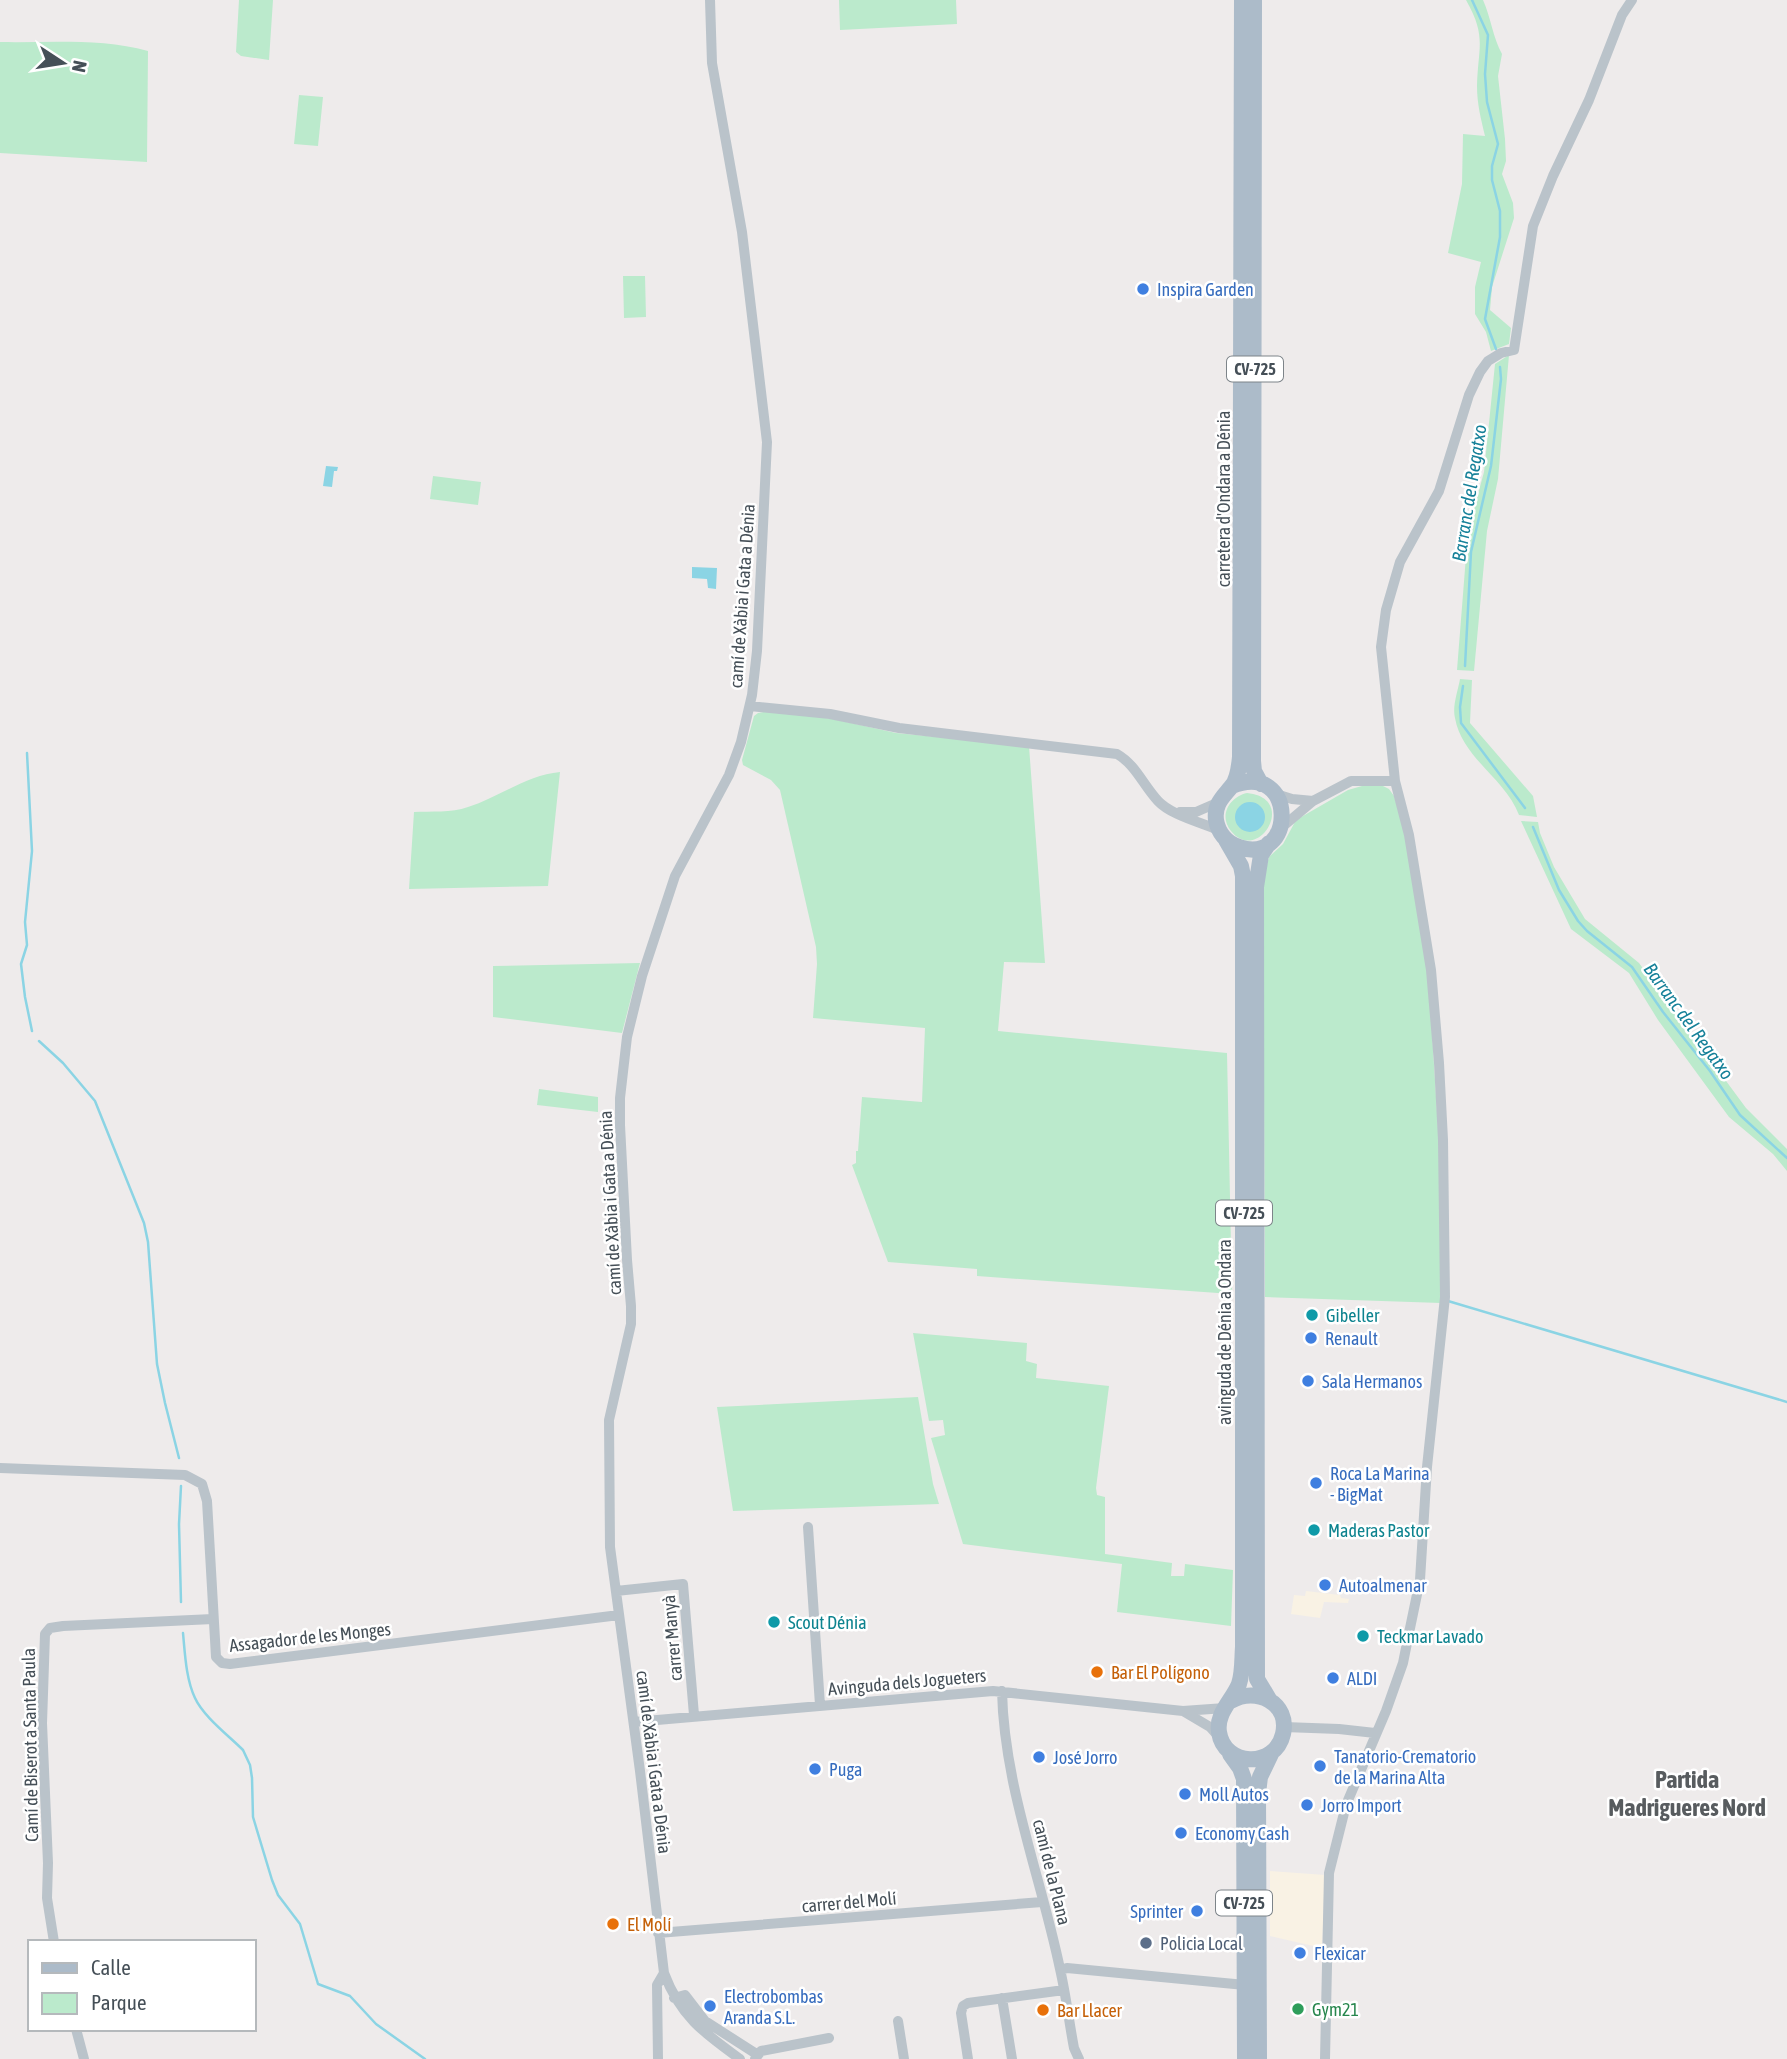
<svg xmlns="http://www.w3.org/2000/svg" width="1787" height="2059" viewBox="0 0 1787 2059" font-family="'Asap Condensed',sans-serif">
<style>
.commercial{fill:#f9f2e4}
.green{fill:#bbeacc;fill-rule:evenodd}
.water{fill:#8bd4e4}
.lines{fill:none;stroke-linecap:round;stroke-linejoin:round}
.stream{stroke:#8bd4e4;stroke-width:2.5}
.minor{stroke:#bac3ca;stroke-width:10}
.primary{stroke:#acbbc9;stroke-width:16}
.shop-dot{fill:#3f7fe0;stroke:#fff;stroke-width:2.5}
.culture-dot{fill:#0f9aa8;stroke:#fff;stroke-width:2.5}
.food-dot{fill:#e8710a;stroke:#fff;stroke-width:2.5}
.service-dot{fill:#5c6f8a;stroke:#fff;stroke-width:2.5}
.leisure-dot{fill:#2e9e5b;stroke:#fff;stroke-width:2.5}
.labels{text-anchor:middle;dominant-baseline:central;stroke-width:5;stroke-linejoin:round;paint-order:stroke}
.shield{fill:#fff;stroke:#7d8489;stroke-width:2}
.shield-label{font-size:16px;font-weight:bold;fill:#454f57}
.shop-label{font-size:18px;fill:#366cbe;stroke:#fff;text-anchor:start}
.street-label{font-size:18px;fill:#454f57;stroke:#fff}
.culture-label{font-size:18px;fill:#0d838f;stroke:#fff;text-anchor:start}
.food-label{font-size:18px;fill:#c56008;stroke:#fff;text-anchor:start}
.service-label{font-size:18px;fill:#4e5e75;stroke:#fff;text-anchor:start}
.leisure-label{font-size:18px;fill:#27864d;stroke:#fff;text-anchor:start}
.water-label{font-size:19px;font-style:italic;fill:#168199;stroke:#fff}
.district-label{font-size:24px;font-weight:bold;fill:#585c5f;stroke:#fff}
</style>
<rect width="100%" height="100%" fill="#eeebeb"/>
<path class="commercial" d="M1306,1591L1340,1595L1341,1598L1349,1599L1348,1603L1324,1602L1320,1618L1291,1614L1294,1595L1305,1596Z
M1270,1871L1325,1875L1322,1948L1270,1936Z"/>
<path class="green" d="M239,0H273L269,60L241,56L236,52Z
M839,0H956L957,24L840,30Z
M1466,0H1483C1491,18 1493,38 1502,54L1498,76L1505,139L1506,161L1502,174L1513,203L1514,218L1492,287L1490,310L1511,328L1509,344L1491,351L1486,332L1475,314V287L1481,262L1448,253L1462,184L1463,134L1485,136C1481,119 1477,104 1477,86C1478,47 1487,37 1466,0Z
M0,42C48,43 101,38 148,51L147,162L0,153Z
M299,95L323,97L318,146L294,144Z
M623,276H645L646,317L624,318Z
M1509,355L1498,479L1487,531L1474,671L1457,670L1468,531L1484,472L1495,364Z
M433,476L481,482L478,505L430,499Z
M1460,679L1472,680L1470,723L1533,796L1537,817L1519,815C1505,778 1462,758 1455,718C1452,706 1458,691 1460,679Z
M770,711L833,719L896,733L1029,746L1045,963L1004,962L998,1031L1227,1053L1232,1294L977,1276V1269L888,1262L852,1165L856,1163V1151H858L862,1097L922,1102L925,1028L813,1018L817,964L816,947L780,790L771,780L743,765L742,760L754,716L758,713Z
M560,772L548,886L409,889L414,812C431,811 451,813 468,807C499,797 527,775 560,772Z
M1381,785L1389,789L1394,796L1405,831L1428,969L1439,1144L1441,1303L1265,1297L1263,880L1269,857L1283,844L1296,820L1348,790L1362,786Z
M1247,793C1299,798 1258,865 1231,831C1218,815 1230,797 1247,793ZM1249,802L1257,805C1267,817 1263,832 1246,831Z
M1521,821L1538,822L1540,833L1554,867L1585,919L1639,963L1746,1108L1787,1149V1171L1773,1154L1729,1117L1658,1020L1629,973L1571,929Z
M640,963L622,1033L493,1017V966Z
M539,1089L598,1097V1112L537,1105Z
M913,1333L1027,1343L1026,1361L1037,1364L1036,1378L1109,1386L1096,1488L1097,1495L1105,1497V1554L1172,1563L1171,1576H1184L1185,1564L1233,1570L1231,1626L1117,1612L1122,1564L963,1544L931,1438L945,1435L943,1420L929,1421Z
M918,1397L933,1484L939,1504L733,1511L717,1407Z"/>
<path class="water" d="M326,466L338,467L337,471H334L332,487L323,486Z
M692,567L717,568L716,589L708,588L707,579L692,578Z
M1235 817a15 15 0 1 1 30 0a15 15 0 1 1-30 0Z"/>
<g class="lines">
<path class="stream" d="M1472,0L1488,35L1485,74L1487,102L1498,144L1492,166V180L1500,211V237L1485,319L1496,349
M1465,666L1471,552L1491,466L1501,379L1500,367
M1463,686L1460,707L1461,723L1525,808
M27,753L32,851L25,922L27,945L21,964L25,997L32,1031
M1533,827L1559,890L1578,921L1587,931L1632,967L1663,1012L1710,1071L1740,1115L1787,1158
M39,1041L63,1063L95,1101L144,1223L148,1242L157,1364L165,1403L179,1458
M1448,1301L1787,1402
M181,1486L179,1524L181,1602
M183,1633C185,1654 186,1679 195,1698C203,1716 229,1736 243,1750L250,1765L252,1778L253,1817L272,1880L278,1895L300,1924L318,1984L350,1996L376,2024L425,2059"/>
<path class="minor" d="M710,0L712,63L742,232L767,442L757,651L752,695L741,742L729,775L675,876L642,976L627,1037L620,1098V1125L627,1260L631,1306V1324L609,1420L610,1547L640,1771L664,1973C680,2016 704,2033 740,2059
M750,706L830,714L899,728L1117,754C1136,765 1143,785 1158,801C1171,815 1200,822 1218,830
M1276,794L1292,799L1313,801
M1180,812H1196L1219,802
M1281,828L1313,801L1351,781H1395
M0,1468L185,1475L202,1484L207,1501L216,1657L222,1663L230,1664L619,1615
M808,1527L820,1705
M616,1591L683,1584L694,1715
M1002,1691C1004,1786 1041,1877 1060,1969C1066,1995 1069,2022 1074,2048L1079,2059
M1183,1711L1210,1727L1219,1737
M634,1722L993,1691L1183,1711L1225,1708
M1284,1727L1339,1729L1375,1733
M658,1933L1042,1902
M54,1942L47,1898L48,1863L42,1723L45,1634L50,1628L63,1626L213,1619
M1061,1970L1067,1968L1245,1985
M674,1998L685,1995L705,2021L758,2055
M1002,1998L1012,2059
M898,2021L904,2059
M76,2029L84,2059
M658,2059L657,1985L664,1973
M755,2059L761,2051L829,2038
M968,2059L961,2013L963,2006L968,2003L1064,1990
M1325,2059L1329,1873L1346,1805L1386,1711L1403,1663L1409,1633L1420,1580L1427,1467L1445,1297L1443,1140L1439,1063L1431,970L1409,835L1395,781L1381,647L1386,610L1400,562L1439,491L1469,395L1480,372L1488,361L1501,353L1514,350L1533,226L1553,176L1589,100L1622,15L1632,0"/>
<path class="primary" d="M1254,0L1253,761L1254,771L1261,784
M1232,786C1298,760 1296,867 1239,847C1226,843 1218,832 1216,820C1214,804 1223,797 1231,787C1238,780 1239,766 1240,757L1242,0
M1226,840L1241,866L1243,876V1647C1242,1659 1243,1672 1239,1684C1232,1701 1216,1713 1219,1732C1224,1767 1275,1769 1283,1734C1290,1703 1256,1686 1231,1701
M1269,843L1261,855L1256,887L1257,1679L1269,1699
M1230,1754L1240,1768L1244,1779L1245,2059
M1259,2059L1258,1793L1260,1777L1271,1754"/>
</g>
<g class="shop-dot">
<circle cx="1143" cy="289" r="7"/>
<circle cx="1311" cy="1338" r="7"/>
<circle cx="1308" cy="1381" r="7"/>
<circle cx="1316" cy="1483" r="7"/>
<circle cx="1325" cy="1585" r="7"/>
<circle cx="1333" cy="1678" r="7"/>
<circle cx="1039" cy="1757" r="7"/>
<circle cx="1320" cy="1766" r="7"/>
<circle cx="815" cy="1769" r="7"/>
<circle cx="1185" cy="1794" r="7"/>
<circle cx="1307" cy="1805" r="7"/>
<circle cx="1181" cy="1833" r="7"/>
<circle cx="1197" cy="1911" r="7"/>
<circle cx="1300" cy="1953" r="7"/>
<circle cx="710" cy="2006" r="7"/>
</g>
<g class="culture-dot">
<circle cx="1312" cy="1315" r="7"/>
<circle cx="1314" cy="1530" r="7"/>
<circle cx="774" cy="1622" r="7"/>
<circle cx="1363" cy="1636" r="7"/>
</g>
<g class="food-dot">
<circle cx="1097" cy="1672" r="7"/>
<circle cx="613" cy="1924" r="7"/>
<circle cx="1043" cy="2010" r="7"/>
</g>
<circle class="service-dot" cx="1146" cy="1943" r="7"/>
<circle class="leisure-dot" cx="1298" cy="2009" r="7"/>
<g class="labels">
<g class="shield">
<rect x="1227" y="356.5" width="56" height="25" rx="5"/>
<rect x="1216" y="1200.5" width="56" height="25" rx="5"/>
<rect x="1216" y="1890.5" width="56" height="25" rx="5"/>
</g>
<g class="shield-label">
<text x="1255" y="369">CV-725</text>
<text x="1244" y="1213">CV-725</text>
<text x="1244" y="1903">CV-725</text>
</g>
<g class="shop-label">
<text x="1157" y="289">Inspira Garden</text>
<text x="1325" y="1338">Renault</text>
<text x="1322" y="1381">Sala Hermanos</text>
<text x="1330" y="1473">Roca La Marina<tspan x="1330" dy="21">- BigMat</tspan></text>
<text x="1339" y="1585">Autoalmenar</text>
<text x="1347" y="1678">ALDI</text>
<text x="1334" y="1756">Tanatorio-Crematorio<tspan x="1334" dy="21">de la Marina Alta</tspan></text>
<text x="1053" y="1757">José Jorro</text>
<text x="829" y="1769">Puga</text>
<text x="1199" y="1794">Moll Autos</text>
<text x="1321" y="1805">Jorro Import</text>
<text x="1195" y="1833">Economy Cash</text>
<text x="1183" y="1911" text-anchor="end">Sprinter</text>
<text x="1314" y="1953">Flexicar</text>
<text x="724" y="1996">Electrobombas<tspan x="724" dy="21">Aranda S.L.</tspan></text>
</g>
<g class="street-label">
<text transform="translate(1223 499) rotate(-90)">carretera d'Ondara a Dénia</text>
<text transform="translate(742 596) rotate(-86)">camí de Xàbia i Gata a Dénia</text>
<text transform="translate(610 1203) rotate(-93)">camí de Xàbia i Gata a Dénia</text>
<text transform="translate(1224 1332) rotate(-90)">avinguda de Dénia a Ondara</text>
<text transform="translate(310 1637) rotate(-6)">Assagador de les Monges</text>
<text transform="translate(672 1638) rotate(-95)">carrer Manyà</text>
<text transform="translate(907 1682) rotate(-5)">Avinguda dels Jogueters</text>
<text transform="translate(30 1745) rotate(-91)">Camí de Biserot a Santa Paula</text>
<text transform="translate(654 1762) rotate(83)">camí de Xàbia i Gata a Dénia</text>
<text transform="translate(1052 1872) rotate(76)">camí de la Plana</text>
<text transform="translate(849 1902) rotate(-5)">carrer del Molí</text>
</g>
<g class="culture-label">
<text x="1326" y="1315">Gibeller</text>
<text x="1328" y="1530">Maderas Pastor</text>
<text x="788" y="1622">Scout Dénia</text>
<text x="1377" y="1636">Teckmar Lavado</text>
</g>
<g class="food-label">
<text x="1111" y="1672">Bar El Polígono</text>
<text x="627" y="1924">El Molí</text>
<text x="1057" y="2010">Bar Llacer</text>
</g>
<g class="service-label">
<text x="1160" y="1943">Policia Local</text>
</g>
<g class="leisure-label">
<text x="1312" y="2009">Gym21</text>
</g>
<g class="water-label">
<text transform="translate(1469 493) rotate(-81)">Barranc del Regatxo</text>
<text transform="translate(1689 1021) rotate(54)">Barranc del Regatxo</text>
</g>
<g class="district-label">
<text x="1687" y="1779">Partida<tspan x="1687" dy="28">Madrigueres Nord</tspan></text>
</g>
</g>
<rect x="28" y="1940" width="228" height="91" fill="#ffffff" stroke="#b5b9bc" stroke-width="2"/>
<rect x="42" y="1963" width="35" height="10" fill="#acbbc9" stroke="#b5b9bc" stroke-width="2"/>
<text x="91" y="1975" font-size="21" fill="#454f57">Calle</text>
<rect x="42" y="1993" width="35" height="21" fill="#bbeacc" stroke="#b5b9bc" stroke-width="2"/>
<text x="91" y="2010" font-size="21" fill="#454f57">Parque</text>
<g transform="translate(63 63) rotate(102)" stroke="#ffffff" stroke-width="5" paint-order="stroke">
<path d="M0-5L12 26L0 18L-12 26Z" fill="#454f57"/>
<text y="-10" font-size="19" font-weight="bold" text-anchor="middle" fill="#454f57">N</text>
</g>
</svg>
